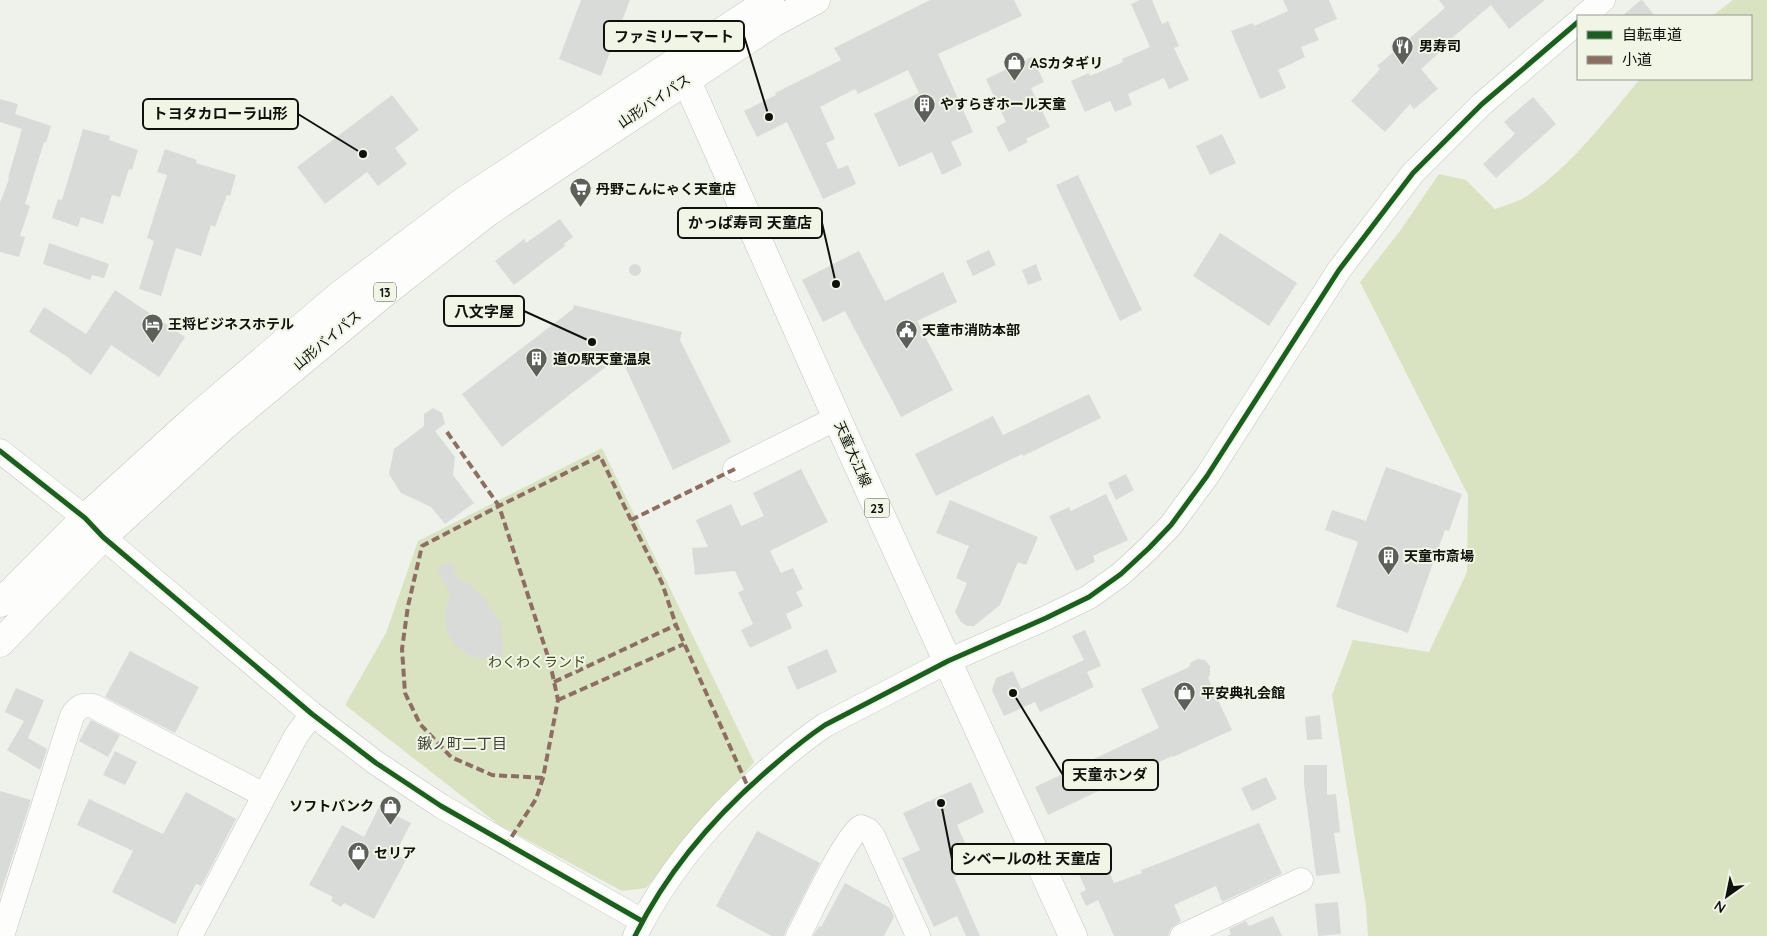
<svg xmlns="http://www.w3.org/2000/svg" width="1767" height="936" viewBox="0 0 1767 936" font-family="Quicksand,'Noto Sans JP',sans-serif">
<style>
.green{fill:#d9e3c2}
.building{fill:#d9dbd9}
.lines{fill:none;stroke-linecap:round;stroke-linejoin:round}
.minor-casing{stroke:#c4c6c0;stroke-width:25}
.major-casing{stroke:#c4c6c0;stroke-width:29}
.highway-casing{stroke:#c4c6c0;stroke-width:29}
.minor{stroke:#fdfdfc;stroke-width:24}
.major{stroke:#fdfdfc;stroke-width:28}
.highway{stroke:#fdfdfc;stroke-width:28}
.quiet{stroke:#8d6e63;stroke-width:4;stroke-dasharray:8 4;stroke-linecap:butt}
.cycleway-casing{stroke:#f0f5e6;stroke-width:8}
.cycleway{stroke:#1b5e20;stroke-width:5}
.labels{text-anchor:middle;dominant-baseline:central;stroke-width:4;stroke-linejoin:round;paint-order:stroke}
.shield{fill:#f0f5e6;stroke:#52554d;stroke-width:1}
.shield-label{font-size:12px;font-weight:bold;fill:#0f110c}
.poi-label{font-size:14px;font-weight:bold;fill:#0f110c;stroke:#f0f5e6;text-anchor:start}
.street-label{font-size:14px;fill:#0f110c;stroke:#f0f5e6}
.park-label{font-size:14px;fill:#3f4b1a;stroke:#f0f5e6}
.neighbourhood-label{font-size:15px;fill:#3b3f33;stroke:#f0f5e6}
.leader{fill:none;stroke:#0f110c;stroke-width:2}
.callout-dot{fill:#0f110c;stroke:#f0f5e6;stroke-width:2}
.callout{fill:#f0f5e6;stroke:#0f110c;stroke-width:2}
.callout-label{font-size:15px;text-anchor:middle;font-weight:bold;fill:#0f110c}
</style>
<rect width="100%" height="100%" fill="#eff2ea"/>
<path class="green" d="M1733,0H1767V936H1368L1366,907L1332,695L1353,640L1429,652L1467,572L1468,495L1360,282L1400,231L1439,174L1466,180L1495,209C1505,205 1518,202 1527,196C1572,165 1606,120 1640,79H1751V16H1712Z
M602,448L754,762L646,888L622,891L498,824L345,705L386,633L418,541Z"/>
<path class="building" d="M581,0H630L601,76L559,59Z
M930,0H1014L1022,16L938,54L973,132L951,142L962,165L942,175L932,152L899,167L874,114L919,93L908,70L858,94L855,89L820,107L835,139L826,143L838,169L848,165L856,184L823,199L787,122L757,137L744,111L776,95L775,93L841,60L834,48Z
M1140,0H1152L1162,24L1168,21L1179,46L1174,48L1189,80L1169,89L1164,78L1128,94L1132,105L1115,112L1110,101L1085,112L1071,81L1089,73L1090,76L1123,62L1122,59L1150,47L1131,4Z
M1283,0H1329L1337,19L1314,29L1319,40L1301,47L1305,57L1278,70L1286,88L1260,99L1231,31L1253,23L1254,26L1288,11Z
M1439,0H1545L1509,29L1491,5L1446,43L1448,45L1421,69L1438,89L1414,109L1410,104L1385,132L1351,101L1380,69L1377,66L1445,8Z
M1642,0L1655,16H1622L1641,0Z
M1032,57L1044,82L1031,88L1050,127L1026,139L1028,142L1009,152L996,127L1006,122L986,79Z
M392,95L419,130L395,148L407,164L378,186L367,172L325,204L297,167Z
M1533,97L1556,124L1496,178L1483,164L1515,134L1504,122Z
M0,99L18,104L15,114L51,126L46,143L44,142L25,204L30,206L20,236L25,237L19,257L0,252V203L9,179L8,178L22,129L0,122Z
M83,129L110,136L109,140L138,150L132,170L129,169L120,197L112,195L103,224L81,217L78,227L52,218L58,199L62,200Z
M1222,134L1236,163L1210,175L1196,146Z
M165,149L197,160L196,163L236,175L230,196L227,195L215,227L211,225L201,256L176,248L161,296L139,289L154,241L147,238L167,175L157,172Z
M1078,175L1142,310L1120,321L1056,185Z
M560,219L573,237L564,244L565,246L514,285L495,261L524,239L526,243Z
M1220,233L1297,283L1269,326L1193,276Z
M49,243L109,264L104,278L92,275L90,280L43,264Z
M989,250L996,265L973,276L966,261Z
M859,251L885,301L943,272L957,302L917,321L953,390L901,417L845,311L823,322L802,280Z
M629 270a6 6 0 1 1 12 0a6 6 0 1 1-12 0Z
M1036,264L1042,280L1028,285L1022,270Z
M115,290L185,337L159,377L111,345L91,375L71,361L72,360L29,332L44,307L86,334Z
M574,305L682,332L680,340L731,442L673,470L620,356L502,447L462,394L573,309Z
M1089,394L1101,418L1023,456L1022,454L936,496L915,454L993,416L1003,435Z
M433,408L442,413L445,424L435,431L455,457L453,475L474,503L445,524L431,507L401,493L389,474L394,449L424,426V414Z
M1386,467L1462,494L1449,531L1445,530L1408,633L1336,607L1358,542L1325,530L1332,510L1366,521Z
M801,469L828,522L770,551L781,573L793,568L803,589L796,592L803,606L786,614L792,628L750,648L741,630L753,624L738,592L744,590L735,571L695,575L692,548L708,547L696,520L731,504L741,526L764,516L753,493Z
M1126,474L1134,490L1116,500L1108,483Z
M1106,494L1128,540L1093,556L1095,562L1076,571L1049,516L1069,507L1071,511Z
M950,500L1038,537L1026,565L1018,562L1000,605L974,626H967L961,622L955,612L967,583L956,578L969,546L936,533Z
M451,562L457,577L470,585L484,598L501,624L503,649L500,658L484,659L468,655L454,643L448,633L445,624V612L450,595L437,568Z
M1085,630L1101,666L1087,672L1094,687L1040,712L1035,702L1004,716L992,690L996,678L1013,671L1021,689L1084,660L1072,636Z
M827,649L837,672L797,690L787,667Z
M130,651L199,687L175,733L105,697Z
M1198,659L1205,660L1210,666V675L1208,678L1232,730L1173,757L1172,756L1048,815L1035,787L1159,728L1141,689L1189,667L1191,662Z
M16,688L44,700L28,738L47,749L40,770L7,750L24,721L5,712Z
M1320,715L1322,739L1307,740L1305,717Z
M91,720L120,735L108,757L79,741Z
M115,751L137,762L125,785L103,775Z
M1304,765H1327V795L1336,794L1340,832L1334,833L1340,873L1316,876L1304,784Z
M1266,777L1277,799L1252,811L1241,788Z
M971,782L984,812L957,825L976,867L954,877L980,936H966L957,916L934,927L902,858L920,850L903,813Z
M0,791L31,800L0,895Z
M186,792L236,819L201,886L196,884L175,924L112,892L133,851L77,825L89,799L163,834Z
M379,807L411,823L395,854L406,860L374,919L344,903L341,907L331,901L333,897L309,885L342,825L364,837Z
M1259,823L1282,874L1222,902L1216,886L1174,905L1181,921L1171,928L1168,936H1114L1098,900L1086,906L1080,893L1086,890L1071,856L1098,845L1114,883L1142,873L1141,870L1165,861Z
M757,831L820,863L786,930L784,936H771L716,906Z
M845,883L890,908L894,917L884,936H813L819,926L821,927Z
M1338,902L1341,934L1318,936L1315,904Z
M1273,916L1282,936H1227L1231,934L1229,929L1246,921L1249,926Z"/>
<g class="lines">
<defs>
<path id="minor" d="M1584,16L1603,0
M0,451L85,518L103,537L312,714L376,763L441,806L642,921
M735,469L837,418
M2,936L72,716C77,707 83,704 93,706L264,795
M190,936L296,736L312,714
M635,936C668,869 717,813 774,765C790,751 807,737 825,725L948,661L1046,618L1089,597L1121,574L1149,548L1171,525L1207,476L1339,270L1413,173L1482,104L1578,22
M798,936C810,914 844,838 861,827L868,830L873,836L918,936
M1182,936L1301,880"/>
<path id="major" d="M686,79L856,461L1073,936"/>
<path id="highway" d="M0,603L85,518L194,419L341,294L464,201L770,0
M0,643L103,537L224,426L383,294L488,212L773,23L816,0"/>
</defs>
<use href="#minor" class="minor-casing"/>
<use href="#major" class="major-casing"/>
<use href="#highway" class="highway-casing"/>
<use href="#minor" class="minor"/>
<use href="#major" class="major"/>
<use href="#highway" class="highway"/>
<path class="quiet" d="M447,432L499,506L550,663L558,700L543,778L536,799L507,844
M735,469L631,520L662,583L676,625L748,787
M554,682L676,625
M558,700L684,644
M543,778L492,775L451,757L420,724L405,693L402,649L408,606L422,546L499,506L600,456L631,520"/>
<defs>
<path id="cycleway" d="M0,451L85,518L103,537L312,714L376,763L441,806L642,921
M635,936C668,869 717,813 774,765C790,751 807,737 825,725L948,661L1046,618L1089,597L1121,574L1149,548L1171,525L1207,476L1339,270L1413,173L1482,104L1578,22"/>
</defs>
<use href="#cycleway" class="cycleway-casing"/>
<use href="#cycleway" class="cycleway"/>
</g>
<defs>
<symbol id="restaurant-pin" viewBox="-11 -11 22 30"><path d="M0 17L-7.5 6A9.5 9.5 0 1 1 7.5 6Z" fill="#5d605a" stroke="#f0f5e6"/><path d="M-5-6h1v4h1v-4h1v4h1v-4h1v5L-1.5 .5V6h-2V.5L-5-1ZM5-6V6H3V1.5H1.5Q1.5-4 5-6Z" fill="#fff"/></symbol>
<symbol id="shop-pin" viewBox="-11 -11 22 30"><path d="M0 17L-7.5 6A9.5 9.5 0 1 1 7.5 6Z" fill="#5d605a" stroke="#f0f5e6"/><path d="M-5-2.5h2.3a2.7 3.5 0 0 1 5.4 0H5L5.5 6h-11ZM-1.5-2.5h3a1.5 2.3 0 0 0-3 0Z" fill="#fff"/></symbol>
<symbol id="building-pin" viewBox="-11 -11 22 30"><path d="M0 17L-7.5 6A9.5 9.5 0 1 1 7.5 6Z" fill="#5d605a" stroke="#f0f5e6"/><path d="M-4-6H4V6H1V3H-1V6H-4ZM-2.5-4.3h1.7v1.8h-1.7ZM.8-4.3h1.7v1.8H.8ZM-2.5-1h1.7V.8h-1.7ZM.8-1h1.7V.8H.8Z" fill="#fff"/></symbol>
<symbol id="supermarket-pin" viewBox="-11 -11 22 30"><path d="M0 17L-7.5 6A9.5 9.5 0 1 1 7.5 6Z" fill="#5d605a" stroke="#f0f5e6"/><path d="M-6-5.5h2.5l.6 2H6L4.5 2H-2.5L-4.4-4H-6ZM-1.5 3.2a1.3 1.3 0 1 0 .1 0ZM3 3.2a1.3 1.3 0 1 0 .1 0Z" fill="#fff"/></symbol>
<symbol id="hotel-pin" viewBox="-11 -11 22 30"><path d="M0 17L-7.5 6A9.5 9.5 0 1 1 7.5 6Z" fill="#5d605a" stroke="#f0f5e6"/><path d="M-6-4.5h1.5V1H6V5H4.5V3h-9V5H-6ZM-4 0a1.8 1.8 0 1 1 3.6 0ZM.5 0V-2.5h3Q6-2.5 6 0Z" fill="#fff"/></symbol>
<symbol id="civic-pin" viewBox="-11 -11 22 30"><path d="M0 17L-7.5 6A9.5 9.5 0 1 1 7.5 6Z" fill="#5d605a" stroke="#f0f5e6"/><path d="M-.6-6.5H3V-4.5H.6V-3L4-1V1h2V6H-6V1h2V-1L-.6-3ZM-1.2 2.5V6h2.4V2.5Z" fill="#fff"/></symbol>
</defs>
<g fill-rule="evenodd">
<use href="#restaurant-pin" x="1390" y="34" width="25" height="34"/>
<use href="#shop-pin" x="1002" y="50" width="25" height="34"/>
<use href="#building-pin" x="912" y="92" width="25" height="34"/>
<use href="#supermarket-pin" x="568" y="176" width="25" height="34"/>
<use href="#hotel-pin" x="140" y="312" width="25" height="34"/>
<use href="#civic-pin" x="894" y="318" width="25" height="34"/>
<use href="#building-pin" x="524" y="346" width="25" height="34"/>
<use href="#building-pin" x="1376" y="544" width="25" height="34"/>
<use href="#shop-pin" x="1172" y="680" width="25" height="34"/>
<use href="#shop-pin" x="378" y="794" width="25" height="34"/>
<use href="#shop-pin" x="346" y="840" width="25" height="34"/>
</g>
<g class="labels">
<g class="shield">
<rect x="374" y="282.5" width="22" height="19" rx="4"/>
<rect x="864.5" y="498.5" width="25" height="19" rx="4"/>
</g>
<g class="shield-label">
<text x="385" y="292">13</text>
<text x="877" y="508">23</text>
</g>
<g class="poi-label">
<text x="1419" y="46">男寿司</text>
<text x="1030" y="63">ASカタギリ</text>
<text x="940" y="104">やすらぎホール天童</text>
<text x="596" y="189">丹野こんにゃく天童店</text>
<text x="168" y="324">王将ビジネスホテル</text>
<text x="922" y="330">天童市消防本部</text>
<text x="553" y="359">道の駅天童温泉</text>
<text x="1404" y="556">天童市斎場</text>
<text x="1201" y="693">平安典礼会館</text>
<text x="374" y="806" text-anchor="end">ソフトバンク</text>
<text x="374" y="853">セリア</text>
</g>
<g class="street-label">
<text transform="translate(654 101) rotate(-34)">山形バイパス</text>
<text transform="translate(327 340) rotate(-40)">山形バイパス</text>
<text transform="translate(853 454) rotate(66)">天童大江線</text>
</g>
<g class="park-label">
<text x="537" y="662">わくわくランド</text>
</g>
<g class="neighbourhood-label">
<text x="462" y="743">鍬ノ町二丁目</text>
</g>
</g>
<path class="leader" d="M769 117L744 36M363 154L298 114M836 284L822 223M592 342L524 311M1013 693L1063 775M941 803L952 859"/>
<g class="callout-dot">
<circle cx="769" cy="117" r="5"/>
<circle cx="363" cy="154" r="5"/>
<circle cx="836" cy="284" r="5"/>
<circle cx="592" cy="342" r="5"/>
<circle cx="1013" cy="693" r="5"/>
<circle cx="941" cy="803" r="5"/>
</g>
<g class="callout">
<rect x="604" y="21" width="140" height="30" rx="5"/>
<rect x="143" y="99" width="155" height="30" rx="5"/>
<rect x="678" y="208" width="144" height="30" rx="5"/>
<rect x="444" y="296" width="80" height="30" rx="5"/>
<rect x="1063" y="760" width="95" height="30" rx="5"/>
<rect x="952" y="844" width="159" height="30" rx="5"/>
</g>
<g class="callout-label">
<text x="674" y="42">ファミリーマート</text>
<text x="220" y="119">トヨタカローラ山形</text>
<text x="750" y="228">かっぱ寿司 天童店</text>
<text x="484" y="317">八文字屋</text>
<text x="1110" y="780">天童ホンダ</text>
<text x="1031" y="864">シベールの杜 天童店</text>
</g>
<rect x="1577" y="15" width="175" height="65" fill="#f0f5e6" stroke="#969a8f"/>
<rect x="1587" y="31" width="25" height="8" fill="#1b5e20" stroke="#969a8f"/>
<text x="1622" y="40" font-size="15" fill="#0f110c">自転車道</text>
<rect x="1587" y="56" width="25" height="8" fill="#8d6e63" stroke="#969a8f"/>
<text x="1622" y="65" font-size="15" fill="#0f110c">小道</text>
<g transform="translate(1727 896) rotate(213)" stroke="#f0f5e6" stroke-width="4" paint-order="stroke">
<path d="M0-4L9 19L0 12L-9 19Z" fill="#0f110c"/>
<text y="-8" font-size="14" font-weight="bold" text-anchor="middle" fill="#0f110c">N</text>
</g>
</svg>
